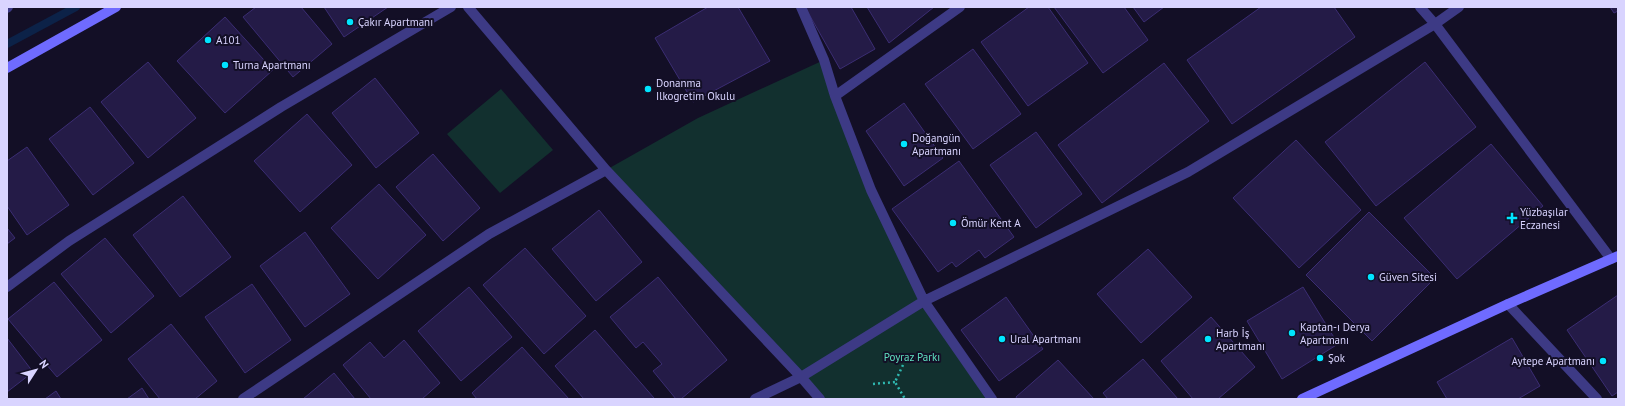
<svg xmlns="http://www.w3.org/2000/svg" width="1625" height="406" viewBox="0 0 1625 406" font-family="'PT Sans',sans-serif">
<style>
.green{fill:#12302f}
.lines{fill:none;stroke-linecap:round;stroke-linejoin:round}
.stream{stroke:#0c2248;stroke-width:8}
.building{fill:#241b47;stroke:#3b2d73}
.path{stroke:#2fb8b0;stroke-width:2.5;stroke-dasharray:2 3;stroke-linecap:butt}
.street{stroke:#3d3a85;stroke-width:10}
.secondary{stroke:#6f6bff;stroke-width:10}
.poi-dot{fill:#00e5ff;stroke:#130f26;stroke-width:1.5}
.labels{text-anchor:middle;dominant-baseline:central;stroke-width:4;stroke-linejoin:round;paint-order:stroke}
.poi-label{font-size:11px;fill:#d9d4ff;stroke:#130f26;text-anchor:start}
.park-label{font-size:11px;fill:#5fe0c0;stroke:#130f26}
</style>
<rect width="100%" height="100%" fill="#130f26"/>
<path class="green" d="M824,60L871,190L924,301L992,399H820L606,170L698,118Z
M501,89L553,150L500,193L447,134Z"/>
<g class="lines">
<path class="stream" d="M7,44L76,7"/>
</g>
<path class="building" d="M256,7H301L332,44L293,77L243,17Z
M324,7H388L344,37Z
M708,7H738L770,61L693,102L655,38Z
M805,7H851L875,49L840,69Z
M867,7H934L889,43Z
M1029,7H1048L1088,63L1028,106L981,42Z
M1054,7H1124L1148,40L1103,73Z
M1133,7H1164L1144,22Z
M1261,7H1334L1355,37L1232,124L1187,60Z
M1610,7H1618V11L1614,13Z
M225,17L273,70L225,113L177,61Z
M973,49L1021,114L973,149L925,84Z
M148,62L196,118L148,158L101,102Z
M1425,62L1476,127L1376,206L1325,142Z
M1164,63L1209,121L1102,203L1058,145Z
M375,78L419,133L376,168L332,113Z
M904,103L943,158L904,186L866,131Z
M90,107L134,163L93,195L49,139Z
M307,114L352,165L300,212L254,161Z
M1036,132L1082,194L1036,228L990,165Z
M1296,140L1361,210L1299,268L1233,198Z
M1491,144L1543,206L1457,279L1404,218Z
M27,147L69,205L27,235L7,206V161Z
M433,154L480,208L443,241L396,187Z
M959,161L1014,237L985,258L979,250L956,267L952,262L938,272L892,209Z
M379,184L426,235L378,279L331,228Z
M183,196L231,257L180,297L133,235Z
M599,210L642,262L596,301L552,249Z
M1369,212L1435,278L1372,341L1306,275Z
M7,228L15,238L7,244Z
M305,232L350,294L305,327L260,266Z
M105,238L154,296L111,333L61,274Z
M525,248L586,316L544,354L483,285Z
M1148,249L1192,297L1141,343L1097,294Z
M658,277L727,360L681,399H676L653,371L662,364L643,342L636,348L610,317Z
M54,282L102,340L57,377L8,319Z
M252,284L291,340L245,373L205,317Z
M469,287L512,337L461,381L418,331Z
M1303,287L1338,344L1282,379L1247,321Z
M1618,295V392L1612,396L1567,330Z
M1006,297L1043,349L999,381L961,330Z
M1211,317L1255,367L1218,399H1193L1161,361Z
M171,324L217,381L195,399H160L128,359Z
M595,330L654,398L653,399H584L555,366Z
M7,338L33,372L7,392Z
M1512,338L1540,386L1518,399H1447L1437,382Z
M404,340L440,383L422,399H371L343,365L370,342L384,358Z
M522,347L569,399H477L472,393Z
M1143,359L1178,399H1108L1103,393Z
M1058,360L1094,399H1017L1016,397Z
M334,373L355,399H303Z
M142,388L149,399H127Z
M56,391L61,399H45Z"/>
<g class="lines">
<path class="path" d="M903,365L895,382L905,399
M873,384L895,382"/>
<path class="street" d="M468,7L606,170L801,377L820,399
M801,7L824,60L835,96L871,190L924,301L992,399
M1420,7L1435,24L1611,259
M7,8L8,7
M835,96L960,7
M7,287L69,241L281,107L451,7
M1508,304L1597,399
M243,399L489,234L606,170
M755,399L801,377L924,301L1188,172L1435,24L1459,7"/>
<path class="secondary" d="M7,68L116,7
M1302,399L1508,304L1618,256"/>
</g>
<g class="poi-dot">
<circle cx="350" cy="22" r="4"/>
<circle cx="208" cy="40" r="4"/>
<circle cx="225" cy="65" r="4"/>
<circle cx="648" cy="89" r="4"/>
<circle cx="904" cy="144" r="4"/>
<path d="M1510 212h4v4h4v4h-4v4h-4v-4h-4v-4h4z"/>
<circle cx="953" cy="223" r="4"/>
<circle cx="1371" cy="277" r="4"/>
<circle cx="1292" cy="333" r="4"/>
<circle cx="1002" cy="339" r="4"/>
<circle cx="1208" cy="339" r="4"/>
<circle cx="1320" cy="358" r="4"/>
<circle cx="1603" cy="361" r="4"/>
</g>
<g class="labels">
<g class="poi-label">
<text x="358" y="22">Çakır Apartmanı</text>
<text x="216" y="40">A101</text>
<text x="233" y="65">Turna Apartmanı</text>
<text x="656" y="83">Donanma<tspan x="656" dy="13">Ilkogretim Okulu</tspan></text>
<text x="912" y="138">Doğangün<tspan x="912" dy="13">Apartmanı</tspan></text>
<text x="1520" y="212">Yüzbaşılar<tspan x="1520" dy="13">Eczanesi</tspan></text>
<text x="961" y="223">Ömür Kent A</text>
<text x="1379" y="277">Güven Sitesi</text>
<text x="1300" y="327">Kaptan-ı Derya<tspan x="1300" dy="13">Apartmanı</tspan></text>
<text x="1216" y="333">Harb İş<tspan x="1216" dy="13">Apartmanı</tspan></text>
<text x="1010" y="339">Ural Apartmanı</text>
<text x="1328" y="358">Şok</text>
<text x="1595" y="361" text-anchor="end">Aytepe Apartmanı</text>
</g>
<g class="park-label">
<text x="912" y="357">Poyraz Parkı</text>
</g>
</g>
<rect width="1625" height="406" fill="none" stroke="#d9d4ff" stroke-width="16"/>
<g transform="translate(36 370) rotate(54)" stroke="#130f26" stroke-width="3" paint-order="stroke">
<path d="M0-3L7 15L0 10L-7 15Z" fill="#d9d4ff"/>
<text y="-6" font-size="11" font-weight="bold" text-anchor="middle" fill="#d9d4ff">N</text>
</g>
</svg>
